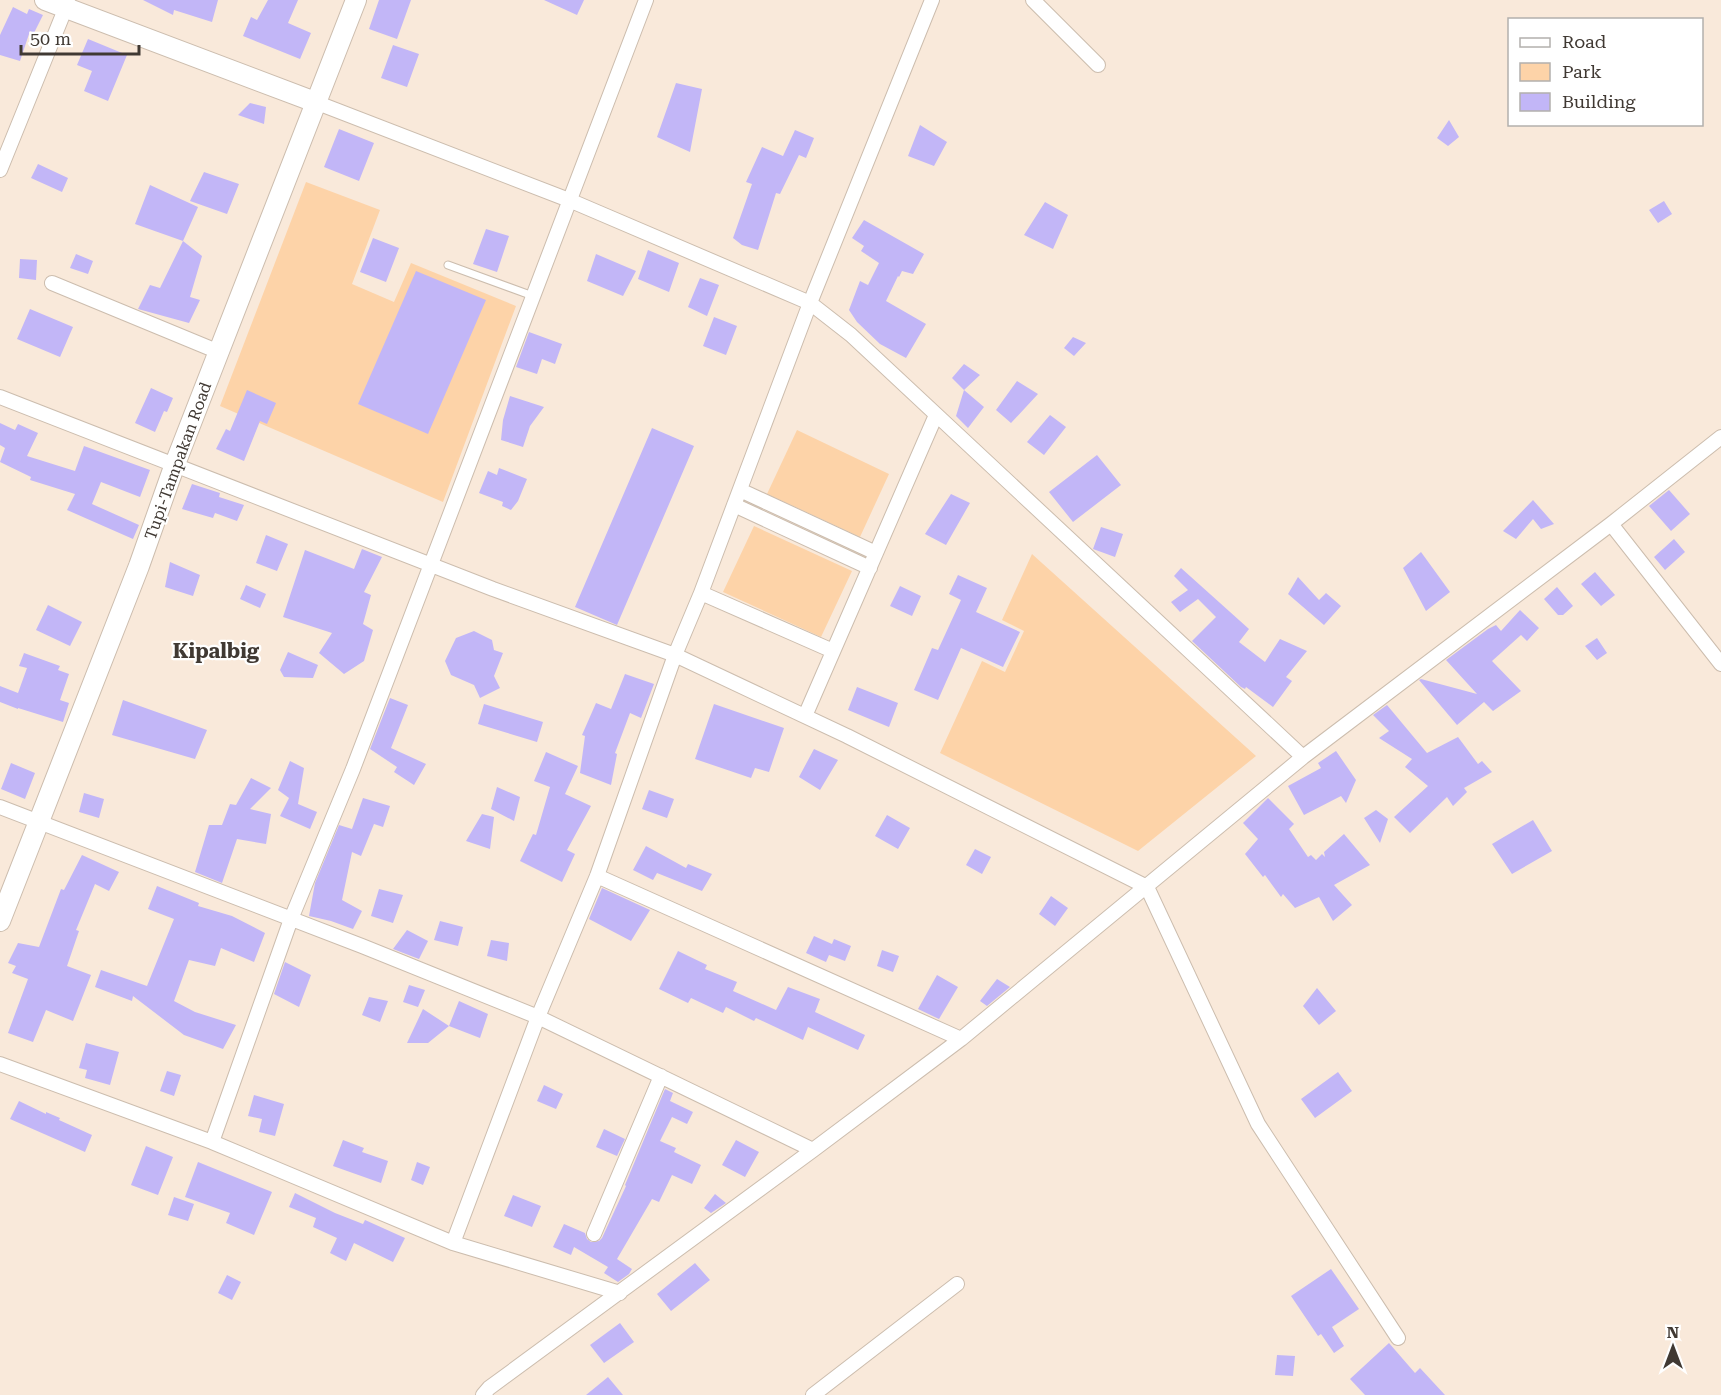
<svg xmlns="http://www.w3.org/2000/svg" width="1721" height="1395" viewBox="0 0 1721 1395" font-family="'Roboto Serif',serif">
<style>
.green{fill:#fdd3a8}
.building{fill:#c2b6f7}
.lines{fill:none;stroke-linecap:round;stroke-linejoin:round}
.lane-casing{stroke:#ccbdae;stroke-width:9}
.street-casing{stroke:#ccbdae;stroke-width:16}
.secondary-casing{stroke:#ccbdae;stroke-width:22}
.lane{stroke:#fff;stroke-width:7}
.street{stroke:#fff;stroke-width:14}
.secondary{stroke:#fff;stroke-width:20}
.labels{text-anchor:middle;dominant-baseline:central;stroke-width:4.5;stroke-linejoin:round;paint-order:stroke}
.street-label{font-size:16px;fill:#403933;stroke:#fff}
.quarter-label{font-size:20px;font-weight:bold;fill:#403933;stroke:#fff}
</style>
<rect width="100%" height="100%" fill="#f9e9da"/>
<path class="green" d="M306,182L380,210L352,284L394,302L411,263L516,306L443,502L220,406Z
M797,430L889,474L860,537L767,494Z
M754,526L852,571L821,637L723,592Z
M1032,554L1256,756L1138,851L940,753L982,661L1005,672L1024,631L1002,620Z"/>
<path class="building" d="M143,0H218L212,22L174,10L173,15Z
M268,0H298L288,23L311,33L300,59L243,36L251,17L257,20Z
M379,0H411L397,39L369,29Z
M544,0H584L577,15Z
M13,7L27,14L29,9L43,15L34,33L30,31L20,61L0,55V35Z
M88,39L127,55L108,101L84,91L92,71L77,65Z
M393,45L419,54L407,87L381,78Z
M676,83L702,89L690,152L657,137Z
M250,103L266,107L264,124L238,115Z
M1449,120L1459,137L1448,146L1437,138Z
M920,125L947,142L934,166L908,156Z
M339,129L374,143L359,181L324,167Z
M795,130L814,138L806,158L799,155L780,194L776,193L758,250L742,245L733,238L752,184L746,182L762,147L783,156Z
M38,164L68,178L62,192L31,178Z
M204,172L239,184L227,214L190,201Z
M150,185L198,207L183,241L135,224Z
M1664,201L1672,214L1658,223L1649,210Z
M1045,202L1068,215L1053,249L1024,235Z
M864,220L924,254L913,274L902,271L899,277L898,276L886,301L926,324L906,358L880,344L857,322L849,310L860,281L868,285L879,263L861,251L864,246L852,238Z
M486,229L509,236L497,272L473,264Z
M373,238L399,248L386,282L360,272Z
M183,241L202,256L190,297L200,300L189,323L138,309L150,285L160,288Z
M648,250L679,263L669,292L638,279Z
M76,254L93,261L88,274L70,268Z
M596,254L636,271L623,296L587,281Z
M20,259L37,260L36,280L19,278Z
M416,271L486,300L428,434L358,404Z
M700,278L719,285L707,316L688,307Z
M30,309L73,327L60,357L17,339Z
M714,317L737,326L726,355L703,346Z
M529,332L562,344L555,364L542,359L537,374L516,367Z
M1073,337L1086,343L1074,356L1064,348Z
M964,364L980,375L964,390L952,378Z
M1017,381L1038,394L1011,423L996,410Z
M151,388L173,398L167,412L164,411L155,432L135,423Z
M247,390L276,403L267,424L260,421L244,461L216,449L226,429L230,431Z
M964,390L984,407L968,428L956,416Z
M510,396L544,407L530,426L523,447L501,440L503,420Z
M1050,415L1066,427L1044,455L1027,442Z
M0,423L15,430L18,424L38,433L27,456L75,471L84,446L150,470L140,497L101,482L92,504L139,525L133,539L67,510L75,494L30,480L31,477L0,462L5,448L0,445Z
M652,428L694,446L617,625L575,607Z
M1097,455L1121,485L1073,522L1049,492Z
M499,468L527,479L518,501L511,510L502,506L503,502L479,493L488,471L497,475Z
M192,484L220,493L219,497L244,505L237,521L215,513L213,518L182,509Z
M1669,490L1690,514L1671,531L1649,506Z
M951,494L970,503L946,545L925,534Z
M1533,500L1554,524L1541,529L1533,519L1516,539L1503,531Z
M1101,527L1123,534L1115,557L1093,549Z
M266,535L288,544L277,571L256,563Z
M1674,539L1685,552L1665,570L1654,557Z
M362,549L382,557L364,592L371,595L363,624L373,630L364,661L344,674L319,653L332,633L283,617L305,550L354,569Z
M1421,552L1450,592L1426,611L1403,568Z
M170,562L200,575L193,596L165,587Z
M1181,568L1249,629L1239,642L1265,662L1280,639L1307,651L1286,677L1292,681L1273,707L1246,687L1245,689L1241,687L1192,641L1216,617L1198,599L1180,612L1171,602L1188,590L1174,576Z
M1595,572L1615,595L1601,606L1581,584Z
M958,575L987,588L976,612L1020,632L1003,667L961,648L938,700L914,690L932,648L938,650L961,600L949,594Z
M1298,577L1319,600L1326,593L1341,606L1324,625L1288,594Z
M246,585L266,594L260,608L240,599Z
M900,586L921,596L912,616L890,606Z
M1557,587L1573,606L1563,615H1558L1544,599Z
M48,605L82,622L70,646L36,630Z
M1520,610L1539,628L1527,641L1521,635L1492,661L1521,691L1493,711L1484,702L1457,725L1419,680L1421,679L1477,694L1446,660L1488,629L1496,625L1501,631Z
M474,631L492,640L494,650L503,653L494,676L500,688L480,698L474,685L451,675L445,661L456,638Z
M1597,638L1607,653L1597,660L1585,646Z
M288,652L318,665L313,678L284,677L280,670Z
M24,653L60,666L58,670L69,674L60,700L69,703L63,722L18,708V709L0,702V686L18,693L27,668L19,666Z
M625,674L654,684L641,718L630,713L615,753L617,754L611,785L580,773L585,736L582,735L596,703L611,709Z
M857,687L898,703L889,727L848,710Z
M390,698L408,705L391,748L426,764L414,785L394,772L397,767L370,749Z
M123,700L207,730L195,759L112,735Z
M484,704L543,722L537,742L478,724Z
M714,704L784,728L769,772L755,768L751,778L695,759Z
M1387,705L1427,753L1458,737L1478,764L1482,761L1492,772L1464,788L1467,792L1453,806L1447,797L1410,833L1394,817L1428,786L1405,767L1412,759L1379,738L1389,731L1373,715Z
M814,749L838,760L820,790L799,777Z
M1336,751L1356,780L1346,803L1341,796L1304,815L1288,786L1321,768L1318,763Z
M546,752L578,766L565,794L591,806L567,850L575,854L562,882L520,861L533,834L536,835L550,787L534,781Z
M290,761L304,768L298,804L317,812L310,829L280,816L289,798L278,790Z
M11,763L35,773L25,799L1,789Z
M251,778L271,788L250,809L271,814L266,844L237,839L222,883L195,872L209,825H222L230,804L236,805Z
M497,787L520,797L514,821L491,809Z
M649,790L674,799L667,818L642,809Z
M84,793L104,799L99,818L79,812Z
M363,798L390,806L383,827L374,824L361,856L352,852L342,900L362,911L353,929L331,921L309,916L315,883L339,825L352,829Z
M1268,798L1294,824L1289,829L1308,857L1311,855L1316,860L1322,854L1325,857L1324,852L1344,834L1370,865L1334,885L1352,905L1333,921L1319,897L1295,908L1283,894L1281,897L1265,875L1263,877L1245,854L1258,839L1243,823Z
M1376,810L1388,819L1380,843L1364,818Z
M482,814L494,817L490,849L466,841Z
M887,815L910,828L898,849L875,836Z
M1533,820L1552,851L1512,874L1492,844Z
M646,846L686,868L688,864L712,874L702,891L657,873L653,880L633,870Z
M975,849L991,857L982,874L966,865Z
M82,855L119,872L109,891L95,884L76,930L79,931L67,966L91,975L73,1021L46,1010L33,1042L8,1033L28,979L12,973L16,966L8,963L18,943L39,947L61,889L64,890Z
M157,886L199,903L198,906L232,916L265,933L254,962L221,948L215,966L189,960L174,1001L195,1012L236,1025L223,1049L184,1035L133,996L132,1001L95,987L101,970L147,986L174,919L148,909Z
M602,888L650,910L631,941L589,919Z
M379,889L403,895L393,923L371,916Z
M1051,896L1068,908L1055,926L1039,914Z
M440,921L463,927L458,946L434,940Z
M407,930L428,941L419,959L393,949Z
M814,936L832,944L834,939L851,946L845,961L829,955L826,962L806,953Z
M491,940L509,943L507,961L487,956Z
M882,950L899,956L893,972L877,966Z
M678,951L707,965L705,969L737,982L733,991L776,1010L788,987L820,999L815,1012L865,1035L858,1050L808,1027L803,1040L756,1018L754,1021L726,1007L723,1013L691,998L688,1003L659,989Z
M285,962L311,975L299,1007L274,994Z
M937,975L958,987L939,1019L918,1009Z
M997,979L1010,987L987,1006L980,1001Z
M409,985L425,990L418,1007L403,1002Z
M1317,988L1336,1011L1319,1025L1303,1006Z
M369,997L388,1001L380,1022L362,1015Z
M459,1001L488,1014L480,1038L449,1026Z
M423,1009L449,1026L428,1043H407Z
M86,1043L119,1052L110,1085L85,1078L87,1070L79,1068Z
M167,1071L181,1075L174,1096L160,1091Z
M1338,1072L1352,1091L1315,1118L1301,1099Z
M544,1085L563,1094L556,1109L537,1101Z
M665,1089L673,1093L670,1101L693,1112L687,1124L672,1117L660,1141L676,1148L674,1152L701,1165L692,1184L672,1175L659,1202L652,1199L617,1259L632,1269L629,1274L618,1282L604,1273L608,1267L574,1247L571,1255L553,1247L564,1224L585,1233L587,1239L591,1242L599,1241L602,1238L626,1186L625,1185Z
M254,1095L284,1104L275,1136L259,1132L262,1119L248,1116Z
M19,1101L46,1114V1112L60,1118L59,1120L92,1135L85,1152L10,1119Z
M604,1129L625,1139L617,1156L596,1147Z
M343,1140L364,1148L362,1152L388,1161L381,1183L333,1166Z
M736,1140L759,1152L745,1177L722,1165Z
M146,1146L173,1157L158,1195L131,1185Z
M198,1162L272,1192L254,1235L226,1223L230,1213L185,1197Z
M417,1162L430,1167L423,1185L411,1180Z
M295,1193L335,1213L363,1224L365,1220L405,1238L393,1262L354,1243L346,1261L330,1253L337,1238L313,1227L316,1218L289,1207Z
M715,1194L726,1203L711,1213L704,1208Z
M513,1195L541,1206L532,1227L504,1216Z
M174,1197L194,1204L188,1221L168,1215Z
M695,1263L710,1280L671,1311L657,1294Z
M1331,1269L1359,1309L1332,1327L1344,1346L1334,1353L1321,1334L1318,1336L1291,1296Z
M227,1275L241,1282L232,1300L218,1293Z
M620,1323L634,1342L604,1363L590,1345Z
M1389,1343L1415,1373L1420,1368L1445,1395H1365L1350,1379Z
M1277,1355L1295,1356L1293,1376L1275,1375Z
M608,1377L623,1395H586Z"/>
<g class="lines">
<defs>
<path id="lane" d="M448,265L533,296"/>
<path id="street" d="M1033,0L1098,65
M315,102L569,200L810,303L851,335L1303,757
M0,170L68,2
M52,283L219,352
M0,397L493,589L675,655L847,736L1147,887L1258,1124L1398,1338
M740,490L876,553
M734,505L870,568
M1611,524L1721,664
M701,593L833,651
M805,716L936,415
M0,807L362,946L538,1017L813,1150
M597,876L961,1039
M0,1064L212,1142L453,1243L620,1293
M212,1142L291,919L353,769L646,0
M594,1234L661,1076
M453,1243L538,1017L597,876L675,655L701,593L810,303L932,0
M483,1395L489,1388L813,1150L961,1039L1303,757L1611,524L1721,437
M813,1395L957,1284"/>
<path id="secondary" d="M45,0L315,102
M0,921L139,566L175,464L356,0"/>
</defs>
<use href="#lane" class="lane-casing"/>
<use href="#street" class="street-casing"/>
<use href="#secondary" class="secondary-casing"/>
<use href="#lane" class="lane"/>
<use href="#street" class="street"/>
<use href="#secondary" class="secondary"/>
</g>
<g class="labels">
<g class="street-label">
<text transform="translate(178 461) rotate(-70)">Tupi-Tampakan Road</text>
</g>
<g class="quarter-label">
<text x="216" y="651">Kipalbig</text>
</g>
</g>
<rect x="1508" y="18" width="195" height="108" fill="#ffffff" stroke="#b3b0ad" stroke-width="1.5"/>
<rect x="1520" y="38" width="30" height="9" fill="#ffffff" stroke="#b3b0ad" stroke-width="1.5"/>
<text x="1562" y="48" font-size="18" fill="#403933">Road</text>
<rect x="1520" y="63" width="30" height="18" fill="#fdd3a8" stroke="#b3b0ad" stroke-width="1.5"/>
<text x="1562" y="78" font-size="18" fill="#403933">Park</text>
<rect x="1520" y="93" width="30" height="18" fill="#c2b6f7" stroke="#b3b0ad" stroke-width="1.5"/>
<text x="1562" y="108" font-size="18" fill="#403933">Building</text>
<g transform="translate(1673 1347)" stroke="#ffffff" stroke-width="4.5" paint-order="stroke">
<path d="M0-4.5L10 22L0 15L-10 22Z" fill="#403933"/>
<text y="-9" font-size="16" font-weight="bold" text-anchor="middle" fill="#403933">N</text>
</g>
<path d="M21 45v9h118v-9" fill="none" stroke="#403933" stroke-width="3"/>
<text x="30" y="45" font-size="18" fill="#403933" stroke="#ffffff" stroke-width="4.5" paint-order="stroke">50 m</text>
</svg>
